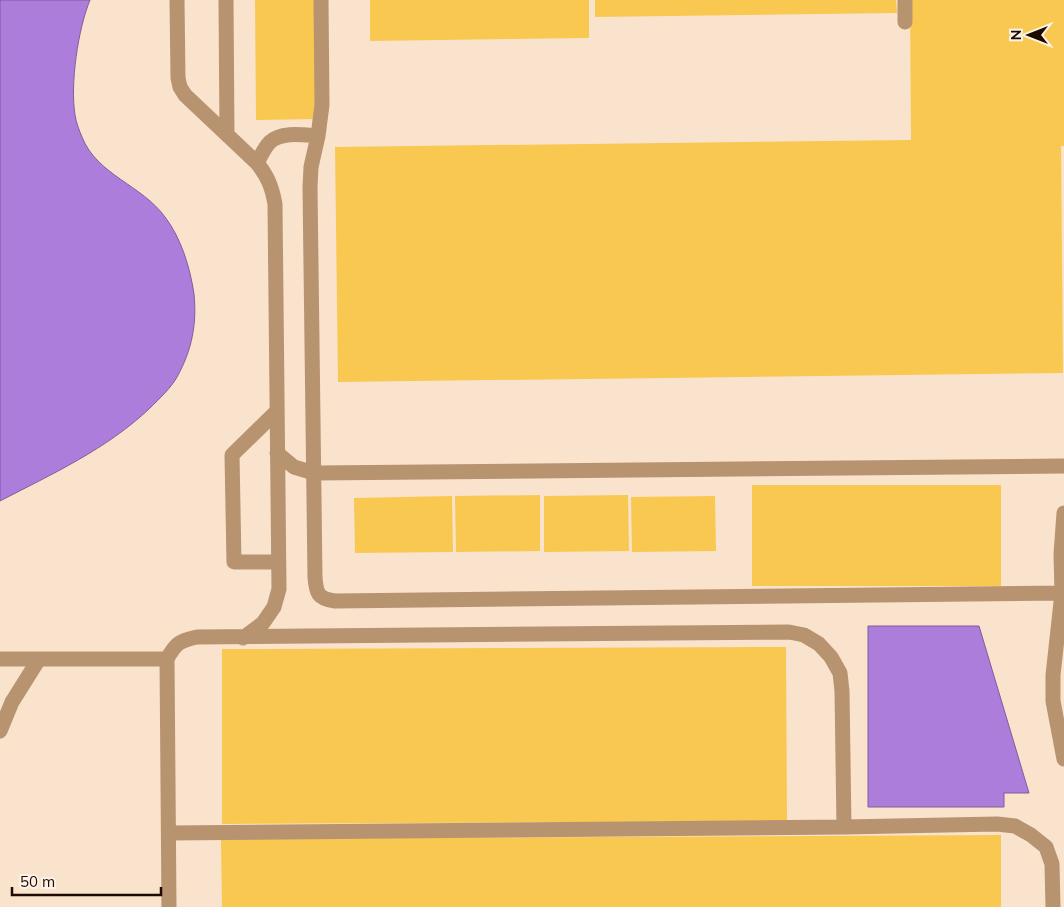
<svg xmlns="http://www.w3.org/2000/svg" width="1064" height="907" viewBox="0 0 1064 907" font-family="Mulish,sans-serif">
<style>
.water{fill:#ad7ddc;stroke:#825b9a}
.building{fill:#f9c850}
.lines{fill:none;stroke-linecap:round;stroke-linejoin:round}
.minor{stroke:#b79370;stroke-width:15}
</style>
<rect width="100%" height="100%" fill="#f9e3cd"/>
<path class="water" d="M0,0H90C78,29 70,84 75,115C76,122 79,130 82,137C97,175 142,185 165,217C181,238 190,267 194,294C197,324 192,350 177,377C171,388 159,399 150,408C107,449 52,474 0,501Z
M868,626H979L1029,793H1004V807H868Z"/>
<path class="building" d="M255,0H317L318,119L256,120Z
M370,0H589V38L370,41Z
M595,0H896L897,13L595,17Z
M910,0H1064V146H1061L1063,373L338,382L335,147L911,140Z
M752,485H1001V586H752Z
M540,495V551L456,552L455,496Z
M628,495L629,551L544,552V496Z
M452,496L453,552L355,553L354,498Z
M715,496L716,551L632,552L631,497Z
M786,647L787,821L222,824V649Z
M1001,835V907H222L221,839Z"/>
<g class="lines">
<path class="minor" d="M177,0L178,78L180,87L185,95L257,163C268,177 272,187 275,204L279,589L274,607L263,623L243,638
M226,0L227,135
M321,0L322,105L318,136L311,167L310,187L315,577C316,593 318,599 335,601L1062,593
M905,0V22
M257,163C261,156 264,148 270,142C282,131 304,135 318,136
M277,411L232,455L234,562H278
M277,453L294,467L314,473L1064,466
M1064,513L1061,554L1062,593L1053,675V701L1064,759
M0,659H167
M0,731L12,702L39,659
M169,833L844,827L997,824L1015,826L1031,835L1046,847L1052,864L1053,907
M169,907L167,659C176,643 179,641 197,637L789,632L804,635L819,644L831,657L840,673L842,691L844,827"/>
</g>
<g transform="translate(1029 35) rotate(270)" stroke="#fdf2e7" stroke-width="4" paint-order="stroke">
<path d="M0-4L9 19L0 12L-9 19Z" fill="#1e0b00"/>
<text y="-8" font-size="14" font-weight="bold" text-anchor="middle" fill="#1e0b00">N</text>
</g>
<path d="M12 887v8h149v-8" fill="none" stroke="#1e0b00" stroke-width="2.5"/>
<text x="20" y="887" font-size="15" fill="#1e0b00" stroke="#fdf2e7" stroke-width="4" paint-order="stroke">50 m</text>
</svg>
